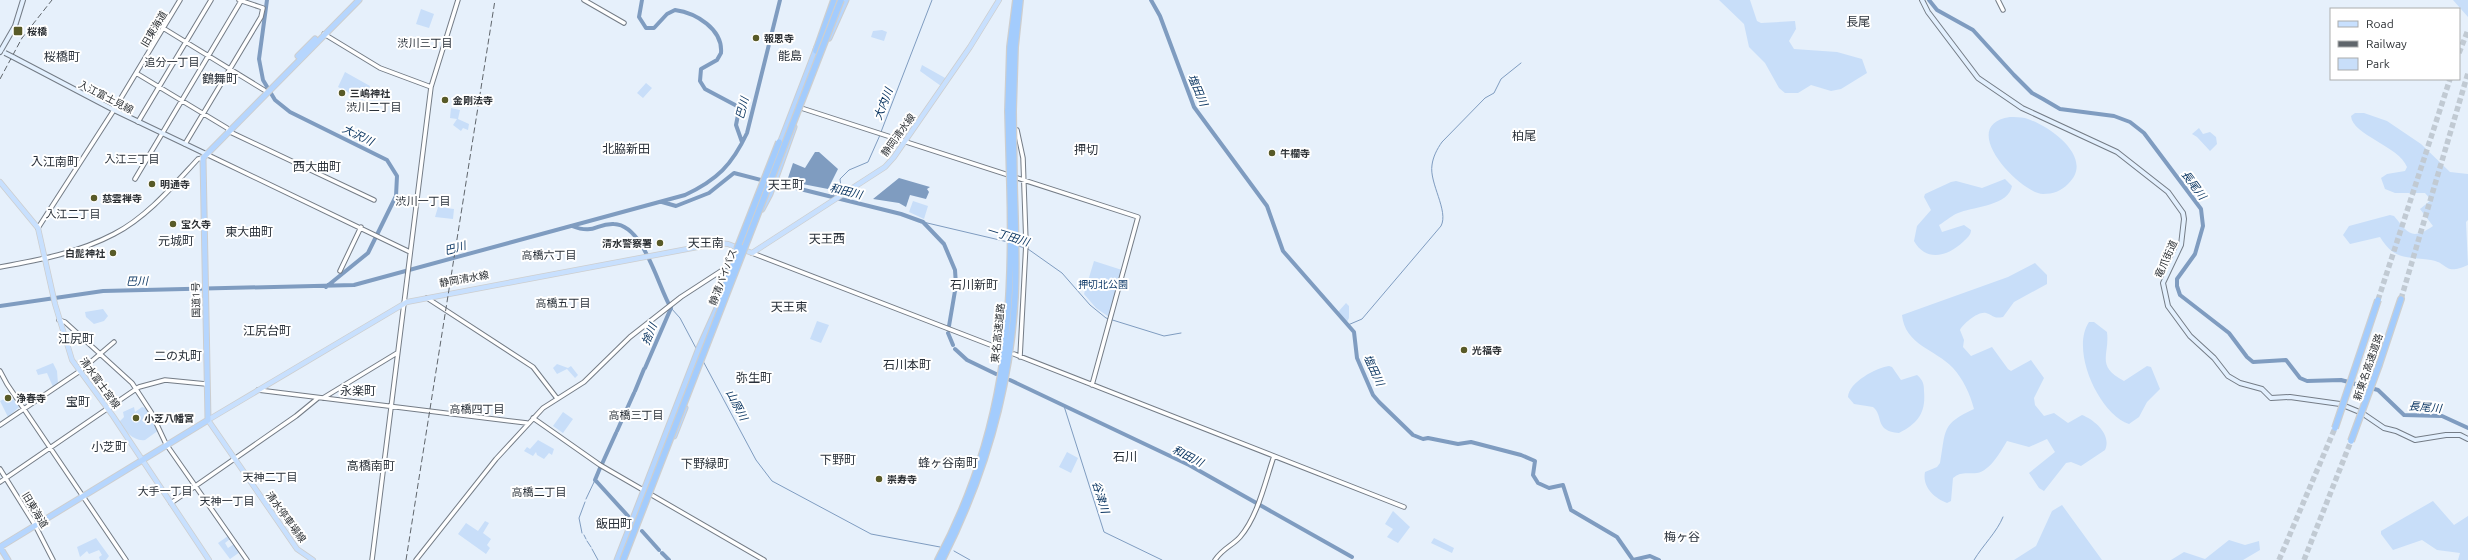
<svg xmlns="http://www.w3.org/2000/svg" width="2468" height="560" viewBox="0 0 2468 560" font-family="Ubuntu,'Noto Sans JP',sans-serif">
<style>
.green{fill:#c8def9}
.water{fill:#7f9cc0}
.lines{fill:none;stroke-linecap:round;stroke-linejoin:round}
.stream{stroke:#7f9cc0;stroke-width:1}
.river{stroke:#7f9cc0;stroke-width:4}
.motorway-tunnel{stroke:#c1cad3;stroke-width:5.5;stroke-dasharray:5.5 3;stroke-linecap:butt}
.tertiary-casing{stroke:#747c86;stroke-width:5.5}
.secondary-casing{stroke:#747c86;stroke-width:6}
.primary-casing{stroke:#cdcecf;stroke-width:6}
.trunk-casing{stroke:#cdcecf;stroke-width:7}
.motorway-casing{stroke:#cdcecf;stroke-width:8}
.tertiary{stroke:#fff;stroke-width:3.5}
.secondary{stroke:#e3f0fe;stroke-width:4}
.primary{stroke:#c8e0fe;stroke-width:4.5}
.trunk{stroke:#b6d6fe;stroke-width:5}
.motorway{stroke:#a3ccfd;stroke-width:5.5}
.rail{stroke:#5f656b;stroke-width:1;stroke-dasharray:6 3;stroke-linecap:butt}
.secondary-bridge-casing{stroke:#747c86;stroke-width:6;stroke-linecap:butt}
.motorway-bridge-casing{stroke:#cdcecf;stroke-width:8;stroke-linecap:butt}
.secondary-bridge{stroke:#e3f0fe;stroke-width:4}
.motorway-bridge{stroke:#a3ccfd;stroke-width:5.5}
.poi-dot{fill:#585a27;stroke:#fff;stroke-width:1.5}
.labels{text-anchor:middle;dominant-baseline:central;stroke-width:4;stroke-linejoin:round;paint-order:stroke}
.street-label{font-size:10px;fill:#2d3135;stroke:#fff}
.poi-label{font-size:10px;font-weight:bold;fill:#2d3135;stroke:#fff;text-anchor:start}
.park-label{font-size:10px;fill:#113b69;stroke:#fff}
.neighbourhood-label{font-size:11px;fill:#293039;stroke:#fff}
.water-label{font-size:11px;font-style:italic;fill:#05315e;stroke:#fff}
.quarter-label{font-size:12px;fill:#293039;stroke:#fff}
</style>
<rect width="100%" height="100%" fill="#e6f0fb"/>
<path class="green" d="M1719,0H1750L1757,21L1761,23L1795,21L1796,29L1789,41L1794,49L1837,52L1862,59L1867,73L1841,89L1831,91L1811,85L1798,93H1785L1779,88L1765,63L1749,47L1744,24Z
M2453,0H2468V17Z
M421,9L434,14L429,28L416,24Z
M882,30L887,32L884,41L871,37L873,31Z
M922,65L947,79L941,86L920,71Z
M345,72L370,86L363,100L338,87Z
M646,83L652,88L643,98L637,93Z
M451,108L460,110L458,119L469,124L468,130L463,128L461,131L453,125L457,119L450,118Z
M2355,113H2364L2387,121L2421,144L2450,172L2468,174V220L2466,222L2468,265C2444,276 2449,263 2431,260C2406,256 2395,261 2380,237L2350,244L2343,235L2349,226L2390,215L2394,216C2408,233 2411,241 2433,226L2420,209L2431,200L2425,193H2395L2385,189L2381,178L2387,174L2405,171L2407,167C2399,146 2352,135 2351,116Z
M2010,117C2015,117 2020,117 2025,118C2049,125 2096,158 2068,184C2061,191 2053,194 2043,194C2021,194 1955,125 2010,117Z
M2199,128L2203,134L2210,132L2216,137L2217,144L2210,151L2197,137L2192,134Z
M2005,179L2012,186C2009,205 1975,207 1961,212C1953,214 1946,221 1939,225L1942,232L1964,225L1971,230C1971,235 1967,238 1963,242C1947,257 1926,262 1914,241L1917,226L1931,210L1924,197L1925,194L1951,182L1956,181L1982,188Z
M913,201L928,206L924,219L909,212Z
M438,207L454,209L453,219L435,217Z
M1094,261L1122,270L1109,317L1096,308L1084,294Z
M2035,263L2047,275V284L2014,302L2003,317C1992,319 1994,315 1986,313C1978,311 1963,324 1960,330L1964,340L1963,347L1971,356L1992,347L2008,369L2011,371L2031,360L2044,378L2034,398L2035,405L2044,416L2054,413L2068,423L2082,415C2095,420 2112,435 2105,450L2081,466L2071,462L2066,463L2044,491L2039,488L2029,473L2055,452L2047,439L2029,447L2007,441C2001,451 1990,471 1977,473C1967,474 1961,471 1953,478L1951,501L1947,503C1934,498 1922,487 1925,472L1937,467L1940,463C1946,430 1941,424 1974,409C1970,394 1963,379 1953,368C1935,349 1905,345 1902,315L2008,277Z
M1346,303L1349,306V318L1347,322L1338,312Z
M103,309L108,316L104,321L94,324L86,317L85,312Z
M817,321L829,325L821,343L810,339Z
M2089,322H2094L2107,332C2110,355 2095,366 2124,381L2147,366L2151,367L2160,389L2147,402L2139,417L2129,424C2099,414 2070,350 2089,322Z
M53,363L57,371L58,384L53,387L47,373L38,375L36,370Z
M557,364L568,368L571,366L578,375L575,378L567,369L557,374L553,368Z
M1889,366L1892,367L1901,380L1917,375C1923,380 1924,384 1924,391C1926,413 1918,423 1899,433C1874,431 1884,416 1873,407L1854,404L1848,397C1849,382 1876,368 1889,366Z
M4,399L8,402L13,399L19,407L8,417L0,401Z
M134,407L135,412L142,407L148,409L159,430L145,440C135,442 124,431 119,422L124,417L123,412Z
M563,412L573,419L563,433L553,426Z
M538,440L554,449L552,455L549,453L544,459L537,455L536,452L533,456L524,451L527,447L530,449Z
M1067,452L1078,458L1071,473L1059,467Z
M2433,501L2454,525L2468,516V560H2458L2460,553L2437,550L2422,540L2393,550L2381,534V531Z
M2062,505L2102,560H2014L2036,546L2052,511Z
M1393,511L1410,527L1398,543L1387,537L1393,529L1385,524Z
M485,521L489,523L483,533L491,539L487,545L490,548L486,554L458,534L466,523L478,531Z
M228,536L230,539L225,543L228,548L234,544L240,552L230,559L218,543Z
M96,538L109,556L106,560H100L99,557L102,555L99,550L89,554L87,551L80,557L77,547Z
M1434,538L1454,548L1452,553L1431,543Z
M2229,540L2245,545L2259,541L2260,550L2243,560H2171L2184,552L2205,559Z"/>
<path class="water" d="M815,152H819L838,169L828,189L787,181L793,163L805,168Z
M899,178L930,187L927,189L929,192L926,199L910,195L906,207L899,203L873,199Z"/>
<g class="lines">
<path class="stream" d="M881,132L932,0
M831,197L841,188L840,179L849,170L868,162L880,135
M923,222L1008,242
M1018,246L1025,248
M1028,249L1062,273L1090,305L1106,318L1164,336L1181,333
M671,308L680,318L697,350
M1348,325L1362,319L1441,226C1449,211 1429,183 1432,165C1433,157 1437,149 1442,142L1485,98L1494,93L1501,79L1521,63
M703,361L756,460L772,481L871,534L940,547
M1064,406L1104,532L1162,560
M586,499L595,480
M582,533L579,518L585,502
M584,535L586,539
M587,541L591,547
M592,549L598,560
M954,551L970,560
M1974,560C1983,545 1997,532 2003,517"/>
<path class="river" d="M267,0L259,59L263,80L275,100L290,112L387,160L397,176L396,196L368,253L326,287
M642,0L639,17L646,28H654L667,14L675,10C696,13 723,29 721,53L717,60L701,69L700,81L705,89L737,106L739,110L736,125L742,142
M1151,0L1160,16L1194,107L1267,206L1283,251L1354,332L1357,358L1373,395L1379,402L1413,435L1423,439L1428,438L1458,444L1471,442L1521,455L1535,461L1533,475L1538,483L1549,488L1563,485L1571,510L1617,537L1633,560L1650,556L1659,560
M1929,0L1937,10L1973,30L2014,75L2032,93L2043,99L2060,109L2114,116L2130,122L2144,133L2201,209L2203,226L2195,254L2177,279V286L2180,295L2229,333L2247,357L2253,362L2286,360L2300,378L2307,381L2341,380L2378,390L2404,415L2442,416L2468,428
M772,182L901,214L923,222L944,244L955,270L956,285L949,326
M662,202L676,206L709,193L734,173L765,181
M572,226C595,235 596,223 614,224C644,225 658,287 671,308L645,368
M0,306L103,291L354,285L685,195C717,180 732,165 747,133L780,0
M948,333L953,345
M955,349L967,360L996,374
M1010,380L1189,465L1352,557
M635,391L644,369
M617,431L634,393
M602,464L616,433
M600,468L595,480L597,482L628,516
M642,531L659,550
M662,553L669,560"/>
<path class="motorway-tunnel" d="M2459,53L2468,30
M2401,299L2468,73
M2378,300L2450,79
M2279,560L2335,428
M2304,560L2351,441"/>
<defs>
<path id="tertiary" d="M584,0L624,23
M1998,0L2003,10
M163,28L264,90
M324,34L380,68L431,87
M136,73L227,128
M798,107L1138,217L1092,385
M138,122L211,0
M1017,130L1023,158L1026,243L1020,357
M228,131L374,200
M185,144L261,17L263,8L239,0
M206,154L410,252
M135,179L241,1
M38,228L112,113L180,0
M752,253L1001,349
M0,267C39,260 78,253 114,234C147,217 173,186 198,159L203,158
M340,271L361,227
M427,298L533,367L556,397
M59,320L65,322L132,383L151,412L166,444L247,560
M1014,354L1404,507
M0,371L7,384L126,560
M258,390L527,423
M323,398L397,353
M533,418L600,465L764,560
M0,425L80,371L114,342
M0,469L35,525L53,560
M0,482L139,387L165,380L206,384
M171,503L296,416L318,398
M372,560L431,87L458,0
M416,560L496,459L543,408L584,382L630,337L681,297L721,271H732
M1215,560C1223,548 1232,546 1240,537C1258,516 1265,482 1274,456"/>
<path id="secondary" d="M1922,0L1928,12L1978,78L2022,108L2117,152L2168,192L2183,213L2184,219L2181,245L2163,283L2168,306L2190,336L2214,358L2228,376L2240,383L2262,389L2271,398L2290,397L2340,404L2362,413L2384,428L2396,431L2415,440L2446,435H2460L2468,439
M0,52L15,26L23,0
M13,57L114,110L206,154"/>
<path id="primary" d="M0,182L38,228L55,304L72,360L113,416L209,560
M313,560L297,549L208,420L407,302L719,243L728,244L752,253L885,167L894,157L970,47L999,0"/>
<path id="trunk" d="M829,38L846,0
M298,56L315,39
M779,146L817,47
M762,209L770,194L794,127
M740,251L750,223
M674,436L685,408
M0,547L208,420L203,158L359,0
M0,547L8,560
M617,560L699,348L722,297"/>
<path id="motorway" d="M816,51L834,0
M1008,111L1010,47L1016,0
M1013,111L1015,47L1020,0
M2379,365L2401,299
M938,560C1004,436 1014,323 1010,185
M942,560C984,477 1010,389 1015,297C1017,259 1015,222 1014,185"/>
</defs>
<use href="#tertiary" class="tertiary-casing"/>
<use href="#secondary" class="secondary-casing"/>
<use href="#primary" class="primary-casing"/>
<use href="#trunk" class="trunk-casing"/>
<use href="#motorway" class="motorway-casing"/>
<use href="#tertiary" class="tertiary"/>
<use href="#secondary" class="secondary"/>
<use href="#primary" class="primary"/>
<use href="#trunk" class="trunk"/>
<use href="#motorway" class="motorway"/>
<path class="rail" d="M0,79L22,38L52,0
M406,560L495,0"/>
<defs>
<path id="secondary-bridge" d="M5,53L13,57"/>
<path id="motorway-bridge" d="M1008,111L1010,185
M1013,111L1014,185
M737,249L779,142
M720,300L740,247
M2335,428L2378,300
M2351,441L2379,365
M623,560L841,0"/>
</defs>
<use href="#secondary-bridge" class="secondary-bridge-casing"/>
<use href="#motorway-bridge" class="motorway-bridge-casing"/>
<use href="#secondary-bridge" class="secondary-bridge"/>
<use href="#motorway-bridge" class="motorway-bridge"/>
</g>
<g class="poi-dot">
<rect x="13" y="26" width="10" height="10" rx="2"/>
<circle cx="756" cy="38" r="4"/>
<circle cx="342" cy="93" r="4"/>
<circle cx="445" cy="100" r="4"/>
<circle cx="1272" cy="153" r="4"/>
<circle cx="152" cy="184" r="4"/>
<circle cx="94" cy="198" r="4"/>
<circle cx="173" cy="224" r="4"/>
<circle cx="660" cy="243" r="4"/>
<circle cx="113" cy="253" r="4"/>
<circle cx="1464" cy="350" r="4"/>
<circle cx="8" cy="398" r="4"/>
<circle cx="136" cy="418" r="4"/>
<circle cx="879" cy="479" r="4"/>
</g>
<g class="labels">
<g class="street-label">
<text transform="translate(154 29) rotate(-59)">旧東海道</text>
<text transform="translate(106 97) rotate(27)">入江富士見線</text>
<text transform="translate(898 135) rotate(-54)">静岡清水線</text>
<text transform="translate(2166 259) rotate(-66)">竜爪街道</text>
<text transform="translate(723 277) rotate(-69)">静清バイパス</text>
<text transform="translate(464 279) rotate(-10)">静岡清水線</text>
<text transform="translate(196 300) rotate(-91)">国道1号</text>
<text transform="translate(998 333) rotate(-84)">東名高速道路</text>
<text transform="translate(2368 367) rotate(-71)">新東名高速道路</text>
<text transform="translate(100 383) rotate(54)">清水富士宮線</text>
<text transform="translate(35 510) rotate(59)">旧東海道</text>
<text transform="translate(286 517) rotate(54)">清水停車場線</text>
</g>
<g class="poi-label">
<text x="27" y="31">桜橋</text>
<text x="764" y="38">報恩寺</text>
<text x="350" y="93">三嶋神社</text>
<text x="453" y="100">金剛法寺</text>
<text x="1280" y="153">牛欄寺</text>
<text x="160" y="184">明通寺</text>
<text x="102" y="198">慈雲禅寺</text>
<text x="181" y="224">宝久寺</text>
<text x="652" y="243" text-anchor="end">清水警察署</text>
<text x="105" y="253" text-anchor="end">白髭神社</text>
<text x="1472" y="350">光福寺</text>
<text x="16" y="398">浄春寺</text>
<text x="144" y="418">小芝八幡宮</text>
<text x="887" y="479">崇寿寺</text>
</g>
<g class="park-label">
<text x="1103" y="284">押切北公園</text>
</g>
<g class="neighbourhood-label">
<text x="425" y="43">渋川三丁目</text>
<text x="172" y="62">追分一丁目</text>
<text x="374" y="107">渋川二丁目</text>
<text x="132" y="159">入江三丁目</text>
<text x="423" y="201">渋川一丁目</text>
<text x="73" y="214">入江二丁目</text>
<text x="549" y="255">高橋六丁目</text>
<text x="563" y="303">高橋五丁目</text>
<text x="477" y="409">高橋四丁目</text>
<text x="636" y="415">高橋三丁目</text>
<text x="270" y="477">天神二丁目</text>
<text x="165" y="491">大手一丁目</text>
<text x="539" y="492">高橋二丁目</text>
<text x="227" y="501">天神一丁目</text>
</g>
<g class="water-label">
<text transform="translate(1198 90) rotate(67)">塩田川</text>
<text transform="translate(883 104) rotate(-69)">大内川</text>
<text transform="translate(742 108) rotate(-75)">巴川</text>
<text transform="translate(358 135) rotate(26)">大沢川</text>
<text transform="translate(2194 185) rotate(53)">長尾川</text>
<text transform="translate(846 191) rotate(14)">和田川</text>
<text transform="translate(1008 236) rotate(17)">一丁田川</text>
<text transform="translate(455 248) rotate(-15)">巴川</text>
<text transform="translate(137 281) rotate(-1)">巴川</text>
<text transform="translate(649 334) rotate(-67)">捨川</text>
<text transform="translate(1374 370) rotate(65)">塩田川</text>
<text transform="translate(737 405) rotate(62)">山原川</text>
<text transform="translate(2425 407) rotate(5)">長尾川</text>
<text transform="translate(1188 456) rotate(27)">和田川</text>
<text transform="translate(1101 497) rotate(73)">谷津川</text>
</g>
<g class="quarter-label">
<text x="1858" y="21">長尾</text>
<text x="790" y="55">能島</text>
<text x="62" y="56">桜橋町</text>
<text x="220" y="78">鶴舞町</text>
<text x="1524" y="135">柏尾</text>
<text x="626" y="148">北脇新田</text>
<text x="1086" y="149">押切</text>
<text x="55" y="161">入江南町</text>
<text x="317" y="166">西大曲町</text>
<text x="786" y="184">天王町</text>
<text x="249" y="231">東大曲町</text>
<text x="827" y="238">天王西</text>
<text x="176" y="240">元城町</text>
<text x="706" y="242">天王南</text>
<text x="974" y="284">石川新町</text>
<text x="789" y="306">天王東</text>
<text x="267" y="330">江尻台町</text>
<text x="76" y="338">江尻町</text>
<text x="178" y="355">二の丸町</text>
<text x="907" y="364">石川本町</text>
<text x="754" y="377">弥生町</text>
<text x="358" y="390">永楽町</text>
<text x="78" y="401">宝町</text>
<text x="109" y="446">小芝町</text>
<text x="1125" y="456">石川</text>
<text x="838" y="459">下野町</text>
<text x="948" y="462">蜂ヶ谷南町</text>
<text x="705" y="463">下野緑町</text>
<text x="371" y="465">高橋南町</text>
<text x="614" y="523">飯田町</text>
<text x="1682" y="536">梅ヶ谷</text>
</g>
</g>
<rect x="2330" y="8" width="130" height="72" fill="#ffffff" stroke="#abadae"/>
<rect x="2338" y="21" width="20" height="6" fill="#c8e0fe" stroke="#abadae"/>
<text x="2366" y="28" font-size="12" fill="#2d3135">Road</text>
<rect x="2338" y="41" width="20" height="6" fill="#5f656b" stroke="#abadae"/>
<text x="2366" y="48" font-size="12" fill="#2d3135">Railway</text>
<rect x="2338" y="58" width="20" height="12" fill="#c8def9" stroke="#abadae"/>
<text x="2366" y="68" font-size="12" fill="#2d3135">Park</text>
</svg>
